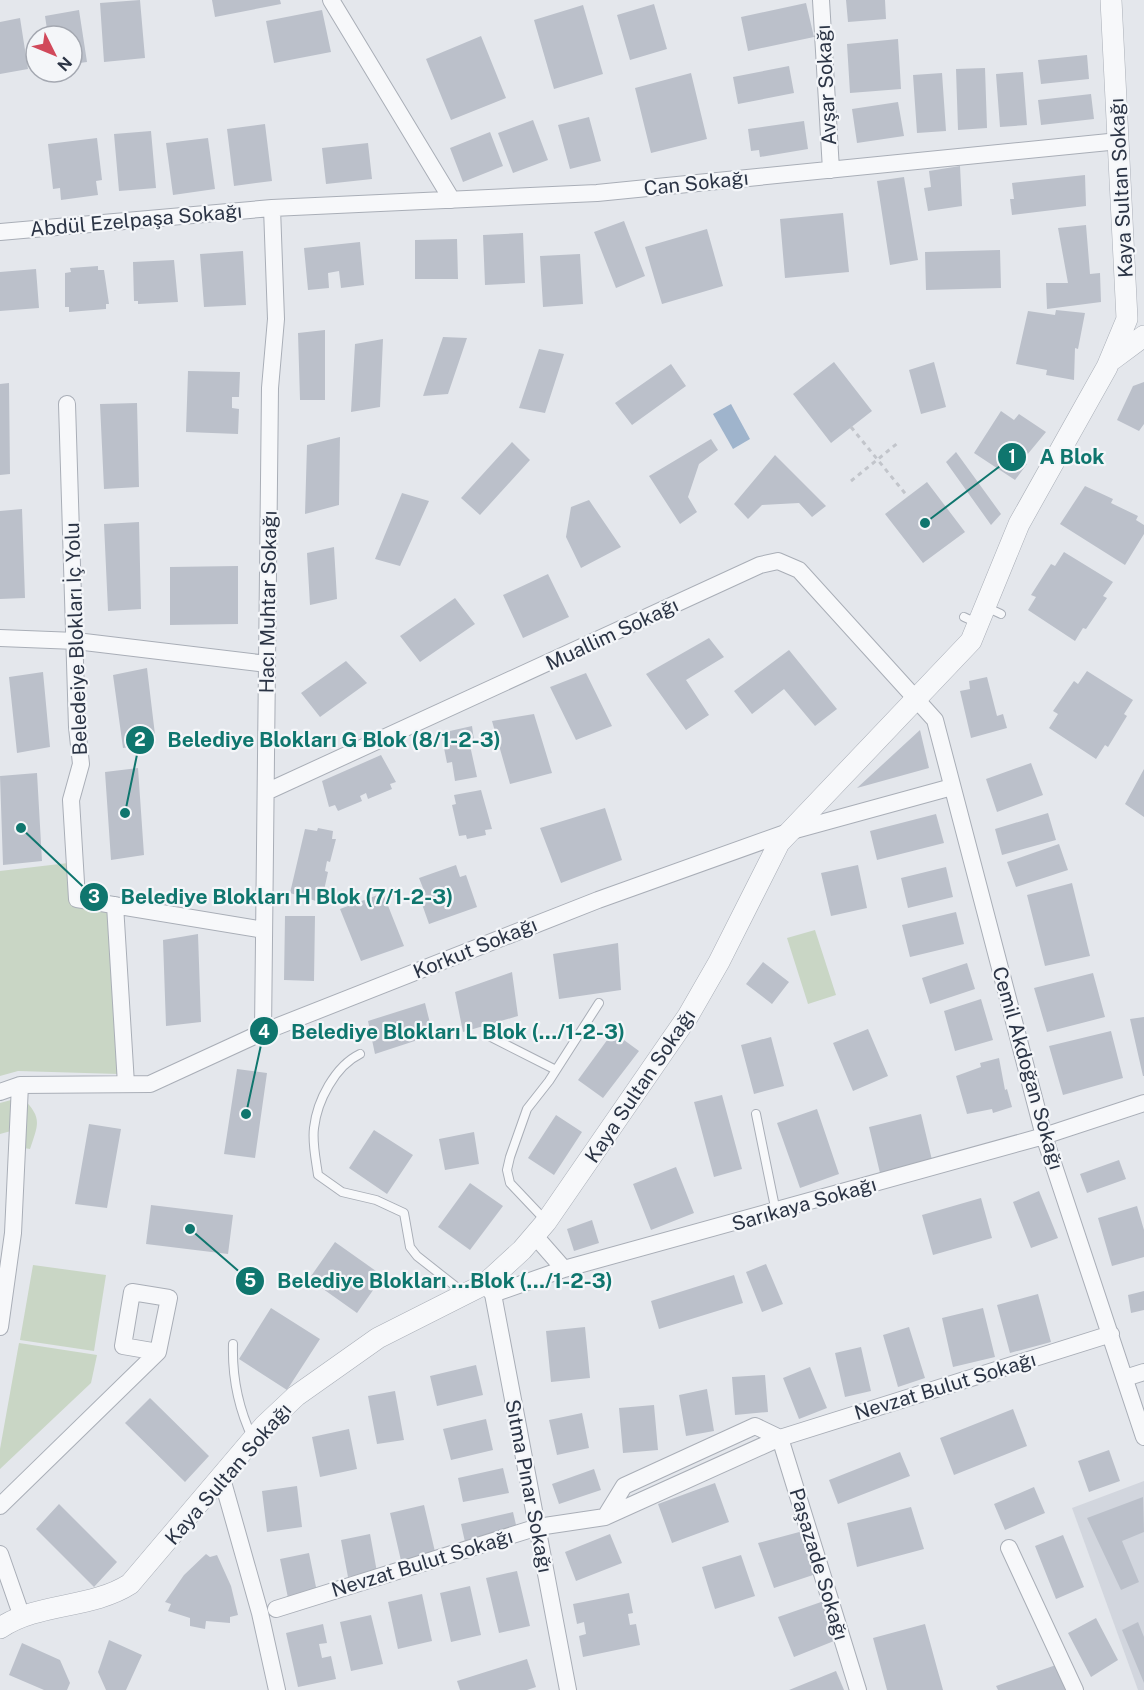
<svg xmlns="http://www.w3.org/2000/svg" width="1144" height="1690" viewBox="0 0 1144 1690" font-family="'Public Sans',sans-serif">
<style>
.built{fill:#d2d6de}
.green{fill:#c9d6c5}
.water{fill:#9fb4cc}
.building{fill:#bbc0ca}
.lines{fill:none;stroke-linecap:round;stroke-linejoin:round}
.service-casing{stroke:#a9aeb7;stroke-width:10}
.minor-casing{stroke:#a9aeb7;stroke-width:18}
.tertiary-casing{stroke:#a9aeb7;stroke-width:22}
.path{stroke:#c2c5cb;stroke-width:3;stroke-dasharray:4.5 4.5;stroke-linecap:butt}
.service{stroke:#f7f8fa;stroke-width:8}
.minor{stroke:#f7f8fa;stroke-width:16}
.tertiary{stroke:#f7f8fa;stroke-width:21}
.labels{text-anchor:middle;dominant-baseline:central;stroke-width:4.5;stroke-linejoin:round;paint-order:stroke}
.street-label{font-size:20px;fill:#2b3445;stroke:#f4f6f9}
.leader{fill:none;stroke:#0f766e;stroke-width:2}
.callout-dot{fill:#0f766e;stroke:#f4f6f9;stroke-width:2}
.mark-label{font-size:18px;text-anchor:middle;font-weight:bold;fill:#fff}
.callout-label{font-size:21px;text-anchor:middle;font-weight:bold;fill:#0f766e;stroke:#f4f6f9;stroke-width:4.5;stroke-linejoin:round;paint-order:stroke}
</style>
<rect width="100%" height="100%" fill="#e4e7ec"/>
<path class="built" d="M1144,1481V1690H1138L1072,1508Z"/>
<path class="green" d="M68,863L71,904L107,909L119,1074L18,1071L0,1076V871Z
M815,930L836,995L808,1004L787,938Z
M22,1097C42,1118 39,1122 30,1149L24,1148L11,1131L0,1134V1103Z
M33,1265L106,1275L94,1351L20,1340Z
M19,1343L97,1355L91,1383L0,1469V1449Z"/>
<path class="water" d="M731,404L750,439L733,449L713,414Z"/>
<path class="building" d="M140,0L145,58L104,62L100,3Z
M212,0H280L281,4L215,17Z
M846,0H885L886,19L848,22Z
M806,3L814,37L748,51L741,17Z
M654,4L667,49L630,60L617,15Z
M583,5L603,74L554,89L534,20Z
M79,10L87,62L72,64V36H48L45,16Z
M322,10L331,52L274,63L266,21Z
M20,18L28,69L0,74V22Z
M481,36L506,98L451,120L426,59Z
M898,39L901,89L850,93L847,44Z
M1087,55L1089,79L1041,84L1038,60Z
M789,66L794,93L738,104L733,77Z
M985,68L987,128L958,130L956,69Z
M1023,72L1027,125L1000,127L996,74Z
M691,73L707,139L651,153L635,88Z
M942,73L946,131L917,133L913,75Z
M1091,94L1094,119L1041,125L1038,100Z
M898,102L904,136L857,143L852,109Z
M589,117L601,161L570,169L558,125Z
M533,120L548,160L513,173L498,133Z
M804,121L808,149L760,157L759,150L751,151L748,129Z
M265,124L272,181L234,186L227,129Z
M151,131L156,188L119,191L114,134Z
M490,132L503,166L463,182L450,148Z
M97,138L102,180L96,181L98,195L61,200L60,188L53,189L48,144Z
M208,138L215,189L173,195L166,143Z
M368,143L372,179L326,184L322,148Z
M960,166L962,206L928,211L924,188L931,187L929,171Z
M1085,175L1086,206L1012,215L1010,199H1014L1012,183Z
M904,177L918,260L890,265L877,181Z
M843,213L849,272L785,278L780,219Z
M624,221L645,276L616,288L594,232Z
M1086,225L1090,274L1100,273L1101,302L1047,309L1046,283H1068L1058,228Z
M707,229L723,286L662,304L645,247Z
M523,233L525,283L485,285L483,235Z
M457,239L458,279H415V240Z
M360,242L364,285L341,288L339,271L328,273L329,288L308,290L304,248Z
M1000,250L1001,288L926,290L925,252Z
M243,251L246,305L204,307L200,254Z
M580,254L583,304L543,307L540,256Z
M174,260L178,302L138,304V301H134L133,262Z
M98,266V270H104L109,304H106V309L69,312V307H65V273L71,272L70,268Z
M36,269L39,308L0,311V272Z
M1056,310L1085,313L1078,349L1075,348L1074,380L1046,375L1047,370L1016,364L1028,311L1055,315Z
M325,330V400H300L298,333Z
M443,337L467,338L448,394L423,396Z
M383,339L380,407L351,412L355,344Z
M539,349L564,354L545,413L519,408Z
M834,362L872,411L831,443L793,394Z
M934,362L946,407L921,414L909,370Z
M671,364L686,386L632,425L615,403Z
M188,371L240,372L239,397H232V408L239,409L238,434L186,432Z
M1144,382V424L1139,431L1117,420L1133,386Z
M9,383L10,474L0,475V384Z
M137,403L139,487L104,489L100,404Z
M1001,411L1014,420L1019,414L1046,432L1022,461L1027,464L1015,480L974,453Z
M340,437L339,505L305,514L307,445Z
M711,439L718,450L699,464L688,497L697,512L680,524L649,476Z
M512,442L530,460L480,515L461,498Z
M956,452L1001,514L991,525L946,462Z
M775,455L826,506L812,517L799,503L762,505L748,519L734,504Z
M927,482L965,532L923,563L885,514Z
M1085,486L1113,499L1111,503L1138,516L1136,520L1144,525V534L1125,565L1060,524Z
M402,493L429,501L400,566L375,559Z
M589,500L621,547L581,568L566,537L571,507Z
M22,509L25,598L0,599V511Z
M139,522L141,609L108,611L104,524Z
M334,547L337,599L310,605L307,553Z
M1064,552L1113,582L1103,596L1107,598L1086,629L1083,628L1075,641L1028,610L1036,597L1031,595L1051,564L1055,566Z
M238,566V624L170,625V567Z
M548,574L569,617L523,638L503,595Z
M455,598L475,624L420,662L400,636Z
M709,638L724,657L686,680L709,715L686,730L646,674Z
M789,650L837,709L815,726L784,689L752,714L734,691Z
M346,661L367,683L320,717L301,693Z
M147,668L156,743L123,748L113,675Z
M1087,671L1133,700L1124,714L1127,716L1108,747L1105,745L1096,759L1049,728L1058,714L1053,711L1074,681L1078,684Z
M43,672L50,747L17,753L9,677Z
M586,673L612,726L576,740L550,687Z
M987,677L997,716L1003,714L1007,728L971,738L960,691L970,689L969,681Z
M534,714L552,773L510,784L492,721Z
M472,726L474,740L469,741L477,777L455,781L452,762L447,763L441,733Z
M920,730L929,768L857,788Z
M381,755L396,782L390,784L392,789L368,799L366,793L360,796L362,801L338,811L335,805L329,807L322,781Z
M1031,763L1043,795L997,812L986,779Z
M138,768L144,855L111,860L105,772Z
M1144,769V817L1125,804Z
M37,773L42,861L3,865L0,776Z
M481,790L492,829L485,830L486,835L467,839L466,835L459,836L452,805L456,804L454,795Z
M605,808L622,860L561,883L540,828Z
M1048,813L1056,840L1002,855L995,829Z
M936,814L944,843L877,860L870,831Z
M318,828L333,831L332,839H336L330,862L327,861L325,871L328,872L323,895L318,894L316,901L290,893L305,829L317,831Z
M1059,844L1068,870L1016,887L1007,862Z
M456,865L460,877L466,875L477,907L429,924L417,890L423,888L419,878Z
M858,865L867,908L831,916L821,873Z
M946,867L953,897L908,908L901,878Z
M1072,883L1090,956L1045,966L1027,895Z
M383,893L404,946L361,961L340,909Z
M956,912L964,944L910,957L902,925Z
M285,916H315L314,981L284,980Z
M198,934L201,1022L166,1026L163,940Z
M618,943L621,990L559,999L553,954Z
M763,962L789,982L772,1004L746,984Z
M967,963L975,989L930,1004L922,978Z
M512,972L518,1016L463,1032L455,992Z
M1093,973L1105,1017L1047,1032L1034,988Z
M981,999L993,1040L955,1051L944,1011Z
M425,1003L433,1035L375,1054L368,1021Z
M1144,1017V1076H1143L1130,1019Z
M868,1029L888,1076L853,1091L833,1043Z
M1111,1031L1123,1078L1063,1095L1049,1046Z
M613,1032L639,1051L603,1098L578,1080Z
M771,1037L784,1086L754,1094L741,1045Z
M999,1058L1005,1090L1007,1089L1012,1107L993,1113L992,1109L967,1114L956,1076L981,1067L980,1063Z
M237,1069L267,1073L255,1158L224,1154Z
M722,1095L742,1169L714,1177L694,1102Z
M817,1109L839,1174L800,1188L777,1123Z
M921,1114L932,1160L880,1173L869,1127Z
M556,1115L582,1132L554,1175L528,1158Z
M89,1124L121,1129L107,1208L75,1204Z
M374,1130L413,1155L387,1194L349,1168Z
M474,1132L479,1164L445,1170L439,1139Z
M1119,1160L1126,1179L1087,1193L1080,1174Z
M676,1167L694,1213L651,1230L633,1184Z
M470,1183L503,1206L470,1250L438,1227Z
M1039,1191L1058,1238L1031,1248L1013,1202Z
M981,1198L992,1238L933,1255L922,1215Z
M151,1205L233,1215L228,1254L146,1244Z
M1137,1206L1144,1230V1257L1112,1266L1098,1218Z
M592,1220L599,1243L574,1251L567,1229Z
M335,1242L383,1276L357,1313L309,1279Z
M766,1264L783,1304L762,1312L746,1272Z
M734,1275L743,1303L659,1329L651,1301Z
M1144,1291V1310L1131,1313L1128,1295Z
M1038,1294L1051,1342L1010,1353L997,1305Z
M271,1308L320,1339L287,1390L239,1359Z
M983,1308L995,1357L953,1367L942,1318Z
M585,1327L590,1378L551,1382L546,1331Z
M909,1327L925,1378L898,1387L883,1335Z
M861,1347L871,1391L845,1397L835,1353Z
M476,1365L483,1395L437,1406L430,1376Z
M810,1367L827,1408L799,1419L783,1378Z
M765,1375L768,1412L735,1415L732,1377Z
M707,1389L714,1431L686,1436L679,1395Z
M395,1391L404,1440L377,1444L368,1396Z
M150,1398L209,1456L185,1482L125,1423Z
M654,1405L658,1450L623,1453L619,1408Z
M1013,1409L1027,1446L954,1475L940,1438Z
M582,1413L589,1448L557,1455L549,1420Z
M486,1419L493,1450L451,1460L443,1429Z
M349,1429L357,1469L320,1477L312,1437Z
M1109,1450L1120,1481L1089,1492L1078,1461Z
M900,1452L910,1476L838,1504L829,1480Z
M503,1468L509,1493L463,1502L458,1478Z
M594,1469L601,1490L559,1504L552,1484Z
M715,1483L729,1522L672,1543L658,1504Z
M297,1486L302,1527L267,1532L262,1491Z
M1034,1487L1045,1513L1005,1530L994,1504Z
M1143,1497L1144,1532L1122,1541L1139,1582L1121,1590L1087,1518Z
M59,1504L117,1562L94,1587L36,1529Z
M424,1505L436,1556L402,1565L390,1513Z
M911,1507L924,1549L857,1567L847,1523Z
M513,1512L517,1529L465,1542L461,1524Z
M803,1531L816,1574L774,1588L758,1543Z
M370,1534L377,1572L348,1577L341,1540Z
M610,1534L622,1563L576,1581L565,1552Z
M1063,1535L1084,1587L1056,1599L1035,1546Z
M309,1553L317,1592L288,1598L280,1559Z
M206,1554L210,1557L217,1555L231,1586L238,1615L230,1617V1623L206,1621L205,1629L190,1626V1618L168,1611L171,1604L165,1602L184,1575Z
M741,1555L755,1596L715,1609L702,1567Z
M517,1571L530,1626L499,1633L486,1578Z
M470,1586L481,1635L451,1642L440,1593Z
M629,1593L633,1613L628,1614L630,1625L636,1624L640,1645L583,1657L579,1636L586,1634L584,1622L577,1624L573,1604Z
M422,1594L432,1641L398,1649L388,1602Z
M824,1601L839,1639L794,1657L778,1617Z
M371,1615L383,1664L351,1671L340,1622Z
M1096,1618L1118,1660L1091,1677L1068,1633Z
M1138,1622L1144,1637V1683L1122,1630Z
M323,1624L327,1643L319,1644L322,1658L331,1656L336,1679L298,1687L286,1633Z
M925,1624L943,1690H887L873,1638Z
M109,1640L142,1655L126,1690H106L98,1672Z
M22,1643L60,1660L70,1683L67,1690H44L9,1675Z
M527,1659L536,1687L527,1690H460L457,1681Z
M1056,1665L1066,1690H998L996,1686Z
M836,1671L844,1690H789Z"/>
<g class="lines">
<defs>
<path id="service" d="M986,607L1001,614
M964,617L979,624
M487,1035L556,1070
M360,1054C335,1066 317,1101 314,1128C312,1143 316,1160 318,1175L342,1192L376,1200L404,1213L410,1247L417,1256L464,1293
M756,1114L776,1212
M546,1221L510,1183L507,1170L510,1157L527,1109L549,1081L599,1003
M233,1344C232,1378 238,1408 253,1439"/>
<path id="minor" d="M331,0L452,200
M821,0L831,170
M0,232L272,208L597,193L1119,141
M67,404L77,727L81,764L71,800L77,899L264,930
M0,638L76,641L267,664
M266,792L760,565L778,561L799,570L935,720L1044,1136L1144,1437
M115,905L126,1084
M263,1032L270,388L276,319L272,208
M0,1092L20,1085L150,1084L263,1032L598,900L788,832L952,787
M535,1236L564,1269
M487,1287L493,1294L568,1690
M493,1294L564,1269L1044,1136L1144,1103
M0,1327L13,1233L20,1085
M1125,1378L1144,1372
M221,1475L260,1613L277,1690
M0,1506L158,1352L169,1298L132,1292L123,1346L158,1352
M605,1517L624,1486L755,1426L780,1438L858,1690
M1009,1548L1075,1690
M0,1554L22,1617
M276,1609L538,1527L605,1517L780,1438L1111,1334"/>
<path id="tertiary" d="M1113,359L1144,336
M0,1628C39,1602 91,1609 130,1584L264,1426L296,1396L378,1338L485,1284L522,1250L546,1222L688,1016L719,962L779,843L971,641L1019,524L1107,367L1127,319L1111,0"/>
</defs>
<use href="#service" class="service-casing"/>
<use href="#minor" class="minor-casing"/>
<use href="#tertiary" class="tertiary-casing"/>
<path class="path" d="M851,427L908,497
M851,481L899,442"/>
<use href="#service" class="service"/>
<use href="#minor" class="minor"/>
<use href="#tertiary" class="tertiary"/>
</g>
<g class="labels">
<g class="street-label">
<text transform="translate(826 85) rotate(-93)">Avşar Sokağı</text>
<text transform="translate(696 183) rotate(-6)">Can Sokağı</text>
<text transform="translate(1121 188) rotate(-93)">Kaya Sultan Sokağı</text>
<text transform="translate(136 220) rotate(-5)">Abdül Ezelpaşa Sokağı</text>
<text transform="translate(268 602) rotate(-89)">Hacı Muhtar Sokağı</text>
<text transform="translate(612 634) rotate(-25)">Muallim Sokağı</text>
<text transform="translate(76 639) rotate(-92)">Beledeiye Blokları İç Yolu</text>
<text transform="translate(475 948) rotate(-22)">Korkut Sokağı</text>
<text transform="translate(1028 1068) rotate(74)">Cemil Akdoğan Sokağı</text>
<text transform="translate(640 1086) rotate(-56)">Kaya Sultan Sokağı</text>
<text transform="translate(804 1204) rotate(-16)">Sarıkaya Sokağı</text>
<text transform="translate(945 1386) rotate(-17)">Nevzat Bulut Sokağı</text>
<text transform="translate(228 1474) rotate(-49)">Kaya Sultan Sokağı</text>
<text transform="translate(529 1486) rotate(79)">Sıtma Pınar Sokağı</text>
<text transform="translate(422 1563) rotate(-17)">Nevzat Bulut Sokağı</text>
<text transform="translate(819 1564) rotate(73)">Paşazade Sokağı</text>
</g>
</g>
<path class="leader" d="M925 523L1012 457M125 813L140 740M21 828L94 897M246 1114L264 1031M190 1229L250 1281"/>
<g class="callout-dot">
<circle cx="925" cy="523" r="6"/>
<circle cx="125" cy="813" r="6"/>
<circle cx="21" cy="828" r="6"/>
<circle cx="246" cy="1114" r="6"/>
<circle cx="190" cy="1229" r="6"/>
<circle cx="1012" cy="457" r="15"/>
<circle cx="140" cy="740" r="15"/>
<circle cx="94" cy="897" r="15"/>
<circle cx="264" cy="1031" r="15"/>
<circle cx="250" cy="1281" r="15"/>
</g>
<g class="mark-label">
<text x="1012" y="463">1</text>
<text x="140" y="746">2</text>
<text x="94" y="903">3</text>
<text x="264" y="1038">4</text>
<text x="250" y="1287">5</text>
</g>
<g class="callout-label">
<text x="1072" y="464">A Blok</text>
<text x="334" y="747">Belediye Blokları G Blok (8/1-2-3)</text>
<text x="287" y="904">Belediye Blokları H Blok (7/1-2-3)</text>
<text x="458" y="1039">Belediye Blokları L Blok (.../1-2-3)</text>
<text x="445" y="1288">Belediye Blokları ...Blok (.../1-2-3)</text>
</g>
<g transform="translate(54 54) rotate(133)"><circle r="28" fill="#f4f6f9" stroke="#a4a8b1" stroke-width="1.5"/>
<path d="M0-4.5L10 22L0 15L-10 22Z" fill="#d1495b"/>
<text y="-9" font-size="16" font-weight="bold" text-anchor="middle" fill="#2b3445">N</text>
</g>
</svg>
